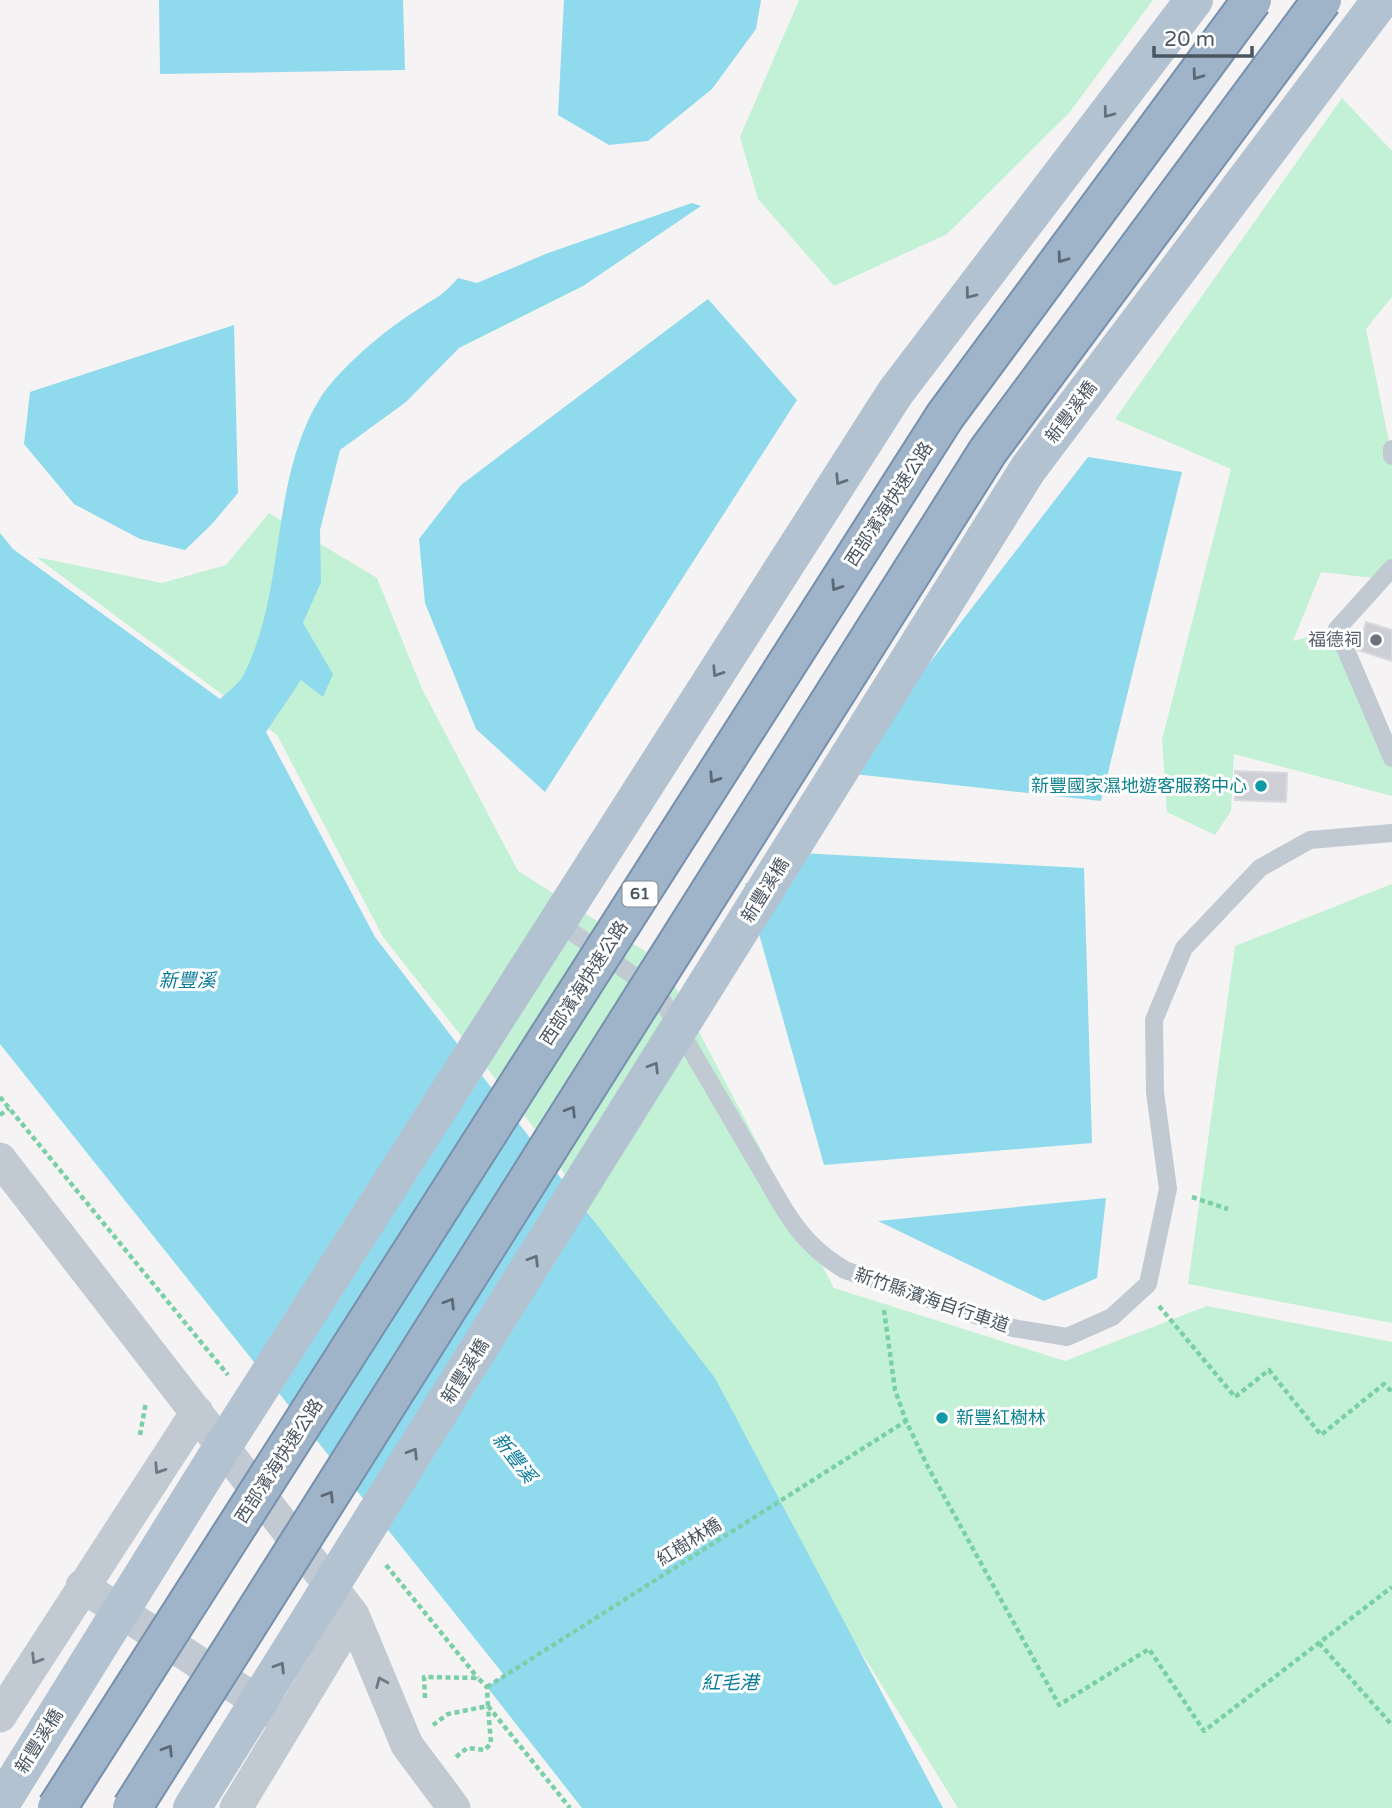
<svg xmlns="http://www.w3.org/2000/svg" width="1392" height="1808" viewBox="0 0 1392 1808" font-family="'Varela Round','Noto Sans TC',sans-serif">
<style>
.green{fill:#c3f1d5}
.water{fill:#90daee}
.building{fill:#cdcfd5;stroke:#d7d9de;stroke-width:2}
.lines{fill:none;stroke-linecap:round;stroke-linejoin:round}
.path{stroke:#7ad0a6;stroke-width:4.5;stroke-dasharray:5 3.5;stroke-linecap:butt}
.service{stroke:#c1cad2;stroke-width:18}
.minor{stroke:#c1cad2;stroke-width:33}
.trunk-bridge-casing{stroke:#7690ad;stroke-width:42;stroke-linecap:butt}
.primary-bridge{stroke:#b3c2d1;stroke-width:38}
.trunk-bridge{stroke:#9fb4c9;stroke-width:38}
.oneway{stroke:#5b6976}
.oneway2{stroke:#64717d}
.oneway3{stroke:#6e7983}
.worship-dot{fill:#6b7280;stroke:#fff;stroke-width:2.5}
.culture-dot{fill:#0f9aa8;stroke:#fff;stroke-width:2.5}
.labels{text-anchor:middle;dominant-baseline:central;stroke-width:6;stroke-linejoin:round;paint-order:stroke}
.shield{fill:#fff;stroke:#808990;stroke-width:2}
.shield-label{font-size:16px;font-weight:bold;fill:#4a5661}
.street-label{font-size:18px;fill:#4a5661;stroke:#fff}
.worship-label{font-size:18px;fill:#5b616d;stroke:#fff;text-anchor:end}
.culture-label{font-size:18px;fill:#0d838f;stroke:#fff;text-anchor:end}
.water-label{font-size:19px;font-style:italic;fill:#0c7c9b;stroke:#fff}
</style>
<rect width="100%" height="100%" fill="#f5f3f3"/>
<path class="green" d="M799,0H1153L1069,113L947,234L834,286L758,199L740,137Z
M1342,98L1392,151V297L1366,329L1392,456V568L1382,579L1321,572L1293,641L1337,629L1392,758V796L1234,754L1231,811L1215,835L1167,812L1162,740L1231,469L1115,419Z
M269,513L377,578L422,689L518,871L662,962L834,1288L1065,1361L1207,1306L1392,1342V1808H958L542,1138L383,937L277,735L36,557L162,583L226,565Z
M1392,884V1323L1188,1284L1235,946Z"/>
<path class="water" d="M159,0H403L405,70L160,74Z
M564,0H761L756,29L712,89L648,141L609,145L558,115Z
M692,203L701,206L583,286L459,348L406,402L340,450L320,530L321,582L303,623L333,674L323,697L301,680L266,732L375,937L715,1378L943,1808H582L487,1687L504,1675L0,1044V533L13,549L220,699C227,692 238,685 243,676C287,591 269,483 319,400C338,369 386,329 417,310C438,296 440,298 458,278L477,283L548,253Z
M708,299L797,400L545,792L476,729L425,603L419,539L461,485Z
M234,325L238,493L212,524L185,550L140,539L74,504L24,444L30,392Z
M1088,457L1182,472L1101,801L845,773Z
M800,853L1084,868L1092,1143L824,1165L745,884Z
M1106,1198L1097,1278L1044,1301L878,1221Z"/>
<path class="building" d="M1366,622L1392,630V661L1358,650Z
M1235,771L1287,773L1286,802L1235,800Z"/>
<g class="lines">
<path class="path" d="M0,1097L228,1375
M0,1115L9,1108
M1192,1197L1228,1209
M1159,1306L1235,1397L1269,1370L1321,1435L1384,1384L1392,1392
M884,1310L895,1390L906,1421L928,1467L1059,1705L1149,1649L1204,1731L1392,1587
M140,1435L146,1402
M386,1565L478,1678
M1319,1643L1392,1725
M487,1687L906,1421
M425,1698L424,1677L478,1678L487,1687L488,1706L448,1714L433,1725
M488,1706L570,1808
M456,1757L467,1748L485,1750L491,1743L488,1707"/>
<path class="service" d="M1392,449V456
M1392,568L1337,629L1392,758
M568,929L658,993L784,1209C801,1236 817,1253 845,1270L1013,1328L1067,1337L1112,1317L1148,1284L1168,1189L1155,1092L1154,1020L1184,948L1260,868L1310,840L1392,833"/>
<path class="minor" d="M0,1159L353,1615L407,1745L454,1808
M82,1586L287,1721
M0,1716L197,1412
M236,1808L353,1615"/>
<defs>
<path id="trunk-bridge" d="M57,1808L945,416L1252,0
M132,1808L988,451L1322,0"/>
</defs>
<use href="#trunk-bridge" class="trunk-bridge-casing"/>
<path class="primary-bridge" d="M0,1805L218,1454L895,393L1194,0
M192,1808L1028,469L1381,0"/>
<use href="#trunk-bridge" class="trunk-bridge"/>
</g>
<defs><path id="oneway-chevron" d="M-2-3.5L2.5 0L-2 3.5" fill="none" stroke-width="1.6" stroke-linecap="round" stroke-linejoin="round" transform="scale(1.75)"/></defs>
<g class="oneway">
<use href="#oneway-chevron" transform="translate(1197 75) rotate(126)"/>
<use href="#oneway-chevron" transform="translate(1062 258) rotate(126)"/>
<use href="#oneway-chevron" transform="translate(836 586) rotate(123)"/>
<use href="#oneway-chevron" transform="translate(714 778) rotate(123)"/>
<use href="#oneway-chevron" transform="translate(571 1111) rotate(-58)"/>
<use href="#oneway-chevron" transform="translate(450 1303) rotate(-58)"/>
<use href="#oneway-chevron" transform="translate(329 1496) rotate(-58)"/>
<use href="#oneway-chevron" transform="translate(168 1750) rotate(-58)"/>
</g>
<g class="oneway2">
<use href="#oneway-chevron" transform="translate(1108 113) rotate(127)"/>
<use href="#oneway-chevron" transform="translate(970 294) rotate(127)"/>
<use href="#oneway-chevron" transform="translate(840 480) rotate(123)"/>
<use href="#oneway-chevron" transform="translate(717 672) rotate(123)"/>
<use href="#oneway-chevron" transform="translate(654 1067) rotate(-58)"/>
<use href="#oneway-chevron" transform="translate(534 1260) rotate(-58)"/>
<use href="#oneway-chevron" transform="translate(413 1453) rotate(-58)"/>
<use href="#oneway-chevron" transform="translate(280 1667) rotate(-58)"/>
</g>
<g class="oneway3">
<use href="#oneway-chevron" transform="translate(159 1469) rotate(123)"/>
<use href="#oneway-chevron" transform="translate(36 1659) rotate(122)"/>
<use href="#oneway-chevron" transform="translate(381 1682) rotate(-113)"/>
</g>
<circle class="worship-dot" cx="1376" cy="640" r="7"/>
<g class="culture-dot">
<circle cx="1261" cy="786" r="7"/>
<circle cx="942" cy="1418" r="7"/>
</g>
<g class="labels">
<rect class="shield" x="622.5" y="881.5" width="35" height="25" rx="5"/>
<g class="shield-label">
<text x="640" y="894">61</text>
</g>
<g class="street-label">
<text transform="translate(1071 412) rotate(-53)">新豐溪橋</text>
<text transform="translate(889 504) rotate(-57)">西部濱海快速公路</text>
<text transform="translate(765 890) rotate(-58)">新豐溪橋</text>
<text transform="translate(584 983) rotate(-57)">西部濱海快速公路</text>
<text transform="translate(932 1300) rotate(19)">新竹縣濱海自行車道</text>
<text transform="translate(465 1371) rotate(-58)">新豐溪橋</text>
<text transform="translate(279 1461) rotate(-57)">西部濱海快速公路</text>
<text transform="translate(689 1542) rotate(-32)">紅樹林橋</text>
<text transform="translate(39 1741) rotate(-58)">新豐溪橋</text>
</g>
<g class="worship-label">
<text x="1362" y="640">福德祠</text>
</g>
<g class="culture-label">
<text x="1247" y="786">新豐國家濕地遊客服務中心</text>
<text x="956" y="1418" text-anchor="start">新豐紅樹林</text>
</g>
<g class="water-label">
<text x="187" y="981">新豐溪</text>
<text transform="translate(514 1458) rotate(52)">新豐溪</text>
<text x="730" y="1683">紅毛港</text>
</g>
</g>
<path d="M1154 46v10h98v-10" fill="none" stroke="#4a5661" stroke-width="3.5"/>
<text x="1164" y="46" font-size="21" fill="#4a5661" stroke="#ffffff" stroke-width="5" paint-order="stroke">20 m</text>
</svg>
